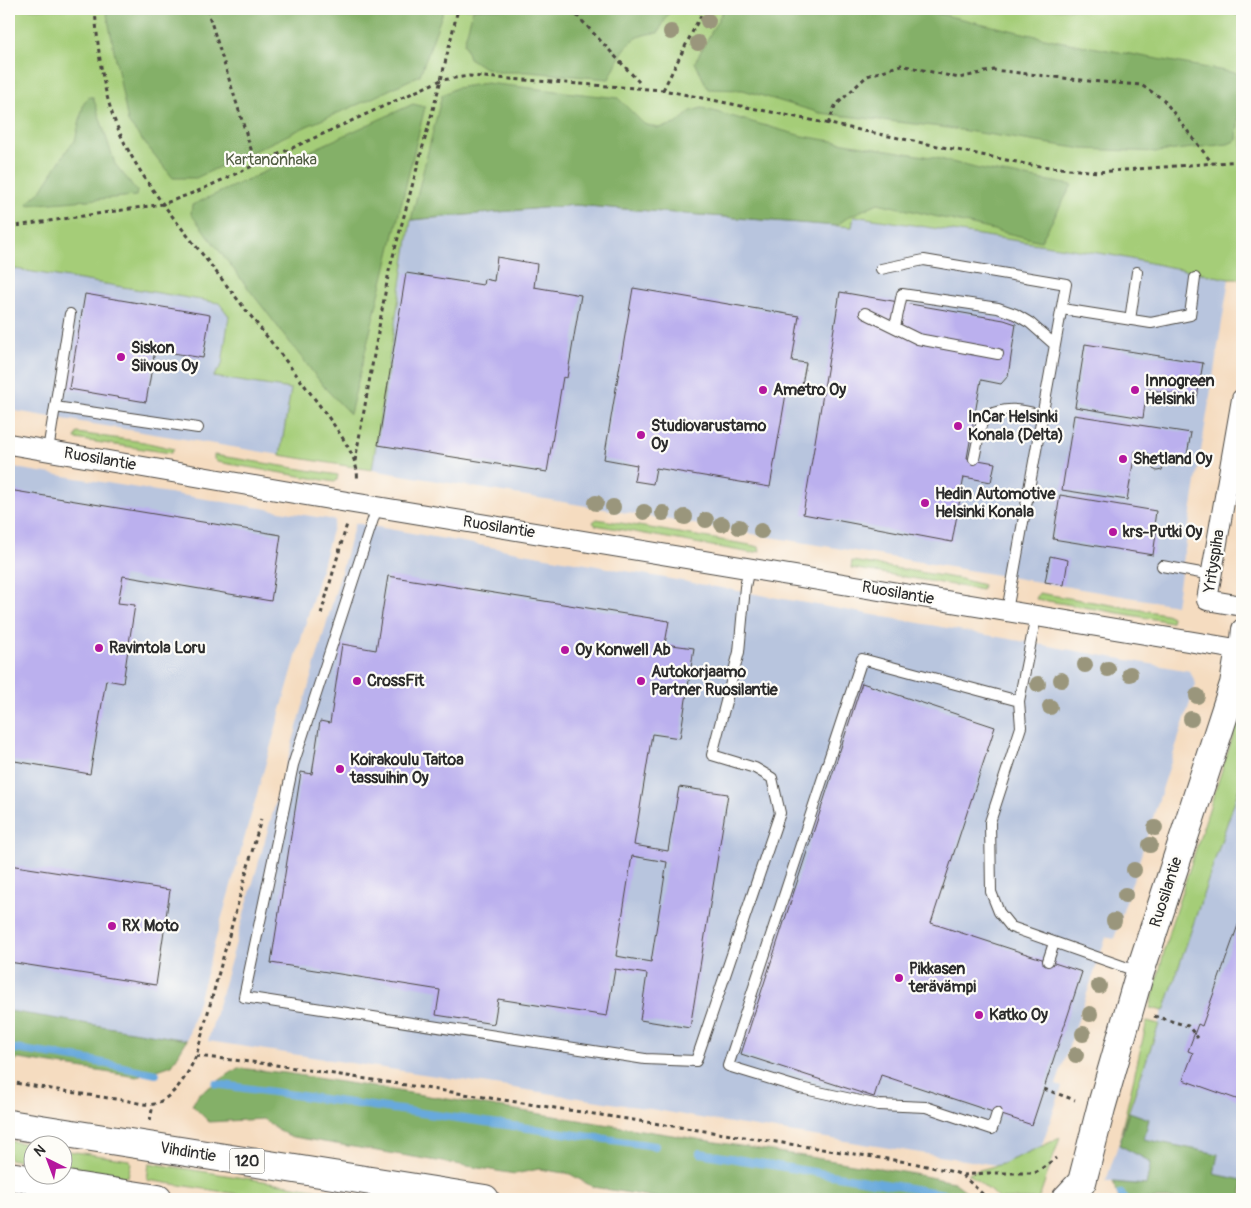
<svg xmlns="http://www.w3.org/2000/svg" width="1251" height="1208" viewBox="0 0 1251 1208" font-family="Pangolin,sans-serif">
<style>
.industrial{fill:#b8c5de}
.green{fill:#a5cd78;stroke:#687c52}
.forest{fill:#84b068;stroke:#586e4a}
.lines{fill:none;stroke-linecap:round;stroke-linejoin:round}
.stream{stroke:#68a9dc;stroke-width:8}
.building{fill:#bbb0ee;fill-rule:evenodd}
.lane-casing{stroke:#494641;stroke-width:12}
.street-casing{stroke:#494641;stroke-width:22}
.secondary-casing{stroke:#494641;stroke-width:30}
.primary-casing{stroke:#494641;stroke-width:30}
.path{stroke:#494641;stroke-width:3;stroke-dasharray:4 4;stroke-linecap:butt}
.lane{stroke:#fff;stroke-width:10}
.street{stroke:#fff;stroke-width:20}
.secondary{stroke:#fff;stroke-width:28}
.primary{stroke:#fff;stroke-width:28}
.tree{fill:#9a967b}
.poi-dot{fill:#b5179e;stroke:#fdfcf7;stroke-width:2}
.labels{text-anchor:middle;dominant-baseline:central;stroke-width:4.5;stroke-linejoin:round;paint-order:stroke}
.shield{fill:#fdfcf7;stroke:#6a6a68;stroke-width:1}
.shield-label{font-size:15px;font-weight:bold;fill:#2b2b2b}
.park-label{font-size:16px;fill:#505c42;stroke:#fdfcf7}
.poi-label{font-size:16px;font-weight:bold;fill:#2b2b2b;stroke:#fdfcf7;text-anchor:start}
.street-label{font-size:16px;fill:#2b2b2b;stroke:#fdfcf7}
</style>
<rect width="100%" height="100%" fill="#fdfcf7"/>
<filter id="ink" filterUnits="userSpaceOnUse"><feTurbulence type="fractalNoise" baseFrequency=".02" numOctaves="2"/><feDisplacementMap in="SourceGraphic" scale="10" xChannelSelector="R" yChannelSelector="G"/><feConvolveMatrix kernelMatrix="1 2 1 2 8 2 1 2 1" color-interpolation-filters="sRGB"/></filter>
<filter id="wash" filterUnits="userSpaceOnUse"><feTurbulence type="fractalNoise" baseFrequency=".0096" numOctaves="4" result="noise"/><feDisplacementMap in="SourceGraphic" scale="20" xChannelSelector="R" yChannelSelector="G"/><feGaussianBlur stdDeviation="1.12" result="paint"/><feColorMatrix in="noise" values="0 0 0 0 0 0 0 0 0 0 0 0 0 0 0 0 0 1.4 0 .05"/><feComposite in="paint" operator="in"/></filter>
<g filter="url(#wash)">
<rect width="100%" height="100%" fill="#f5dcc0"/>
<path class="industrial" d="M575,205L851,227L853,216L1111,255L1229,279L1176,605L372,470L411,220Z
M9,268L219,302L229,316L222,365L213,377L291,389L280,455L9,410Z
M9,467L335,520L187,1040L9,1011Z
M355,523L1190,671L1196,684L1114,939L1106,937L1056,1085L1062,1087L1033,1171L694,1117L657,1110L208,1041Z
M1242,723V1199H1216L1106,1181L1195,914Z"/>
<path class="green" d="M9,9H1242V279H1229L1111,255L854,216L852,227L575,205L411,220L372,470L280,455L291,389L213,377L222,365L229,316L219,303L9,268Z
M77,433L144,442L174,449L171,453L75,439Z
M214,455L338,475L337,480L335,482L217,462L214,459Z
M597,519L750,545L759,547L760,551L751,553L595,525L593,522Z
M852,561L961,579L983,585L982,590L851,568Z
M1039,593L1166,614L1172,617L1171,622L1036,599Z
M1242,709V779L1164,1011L1150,1008L1170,928Z
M1147,1021L1159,1024L1121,1133Z
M1060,1138L1040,1195L1037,1199H1000L968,1173L1002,1164Z
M9,1141L36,1145L32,1146V1163L9,1159Z
M62,1150L129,1160L131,1163L128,1176L123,1177L63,1168Z
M149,1163L377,1199H269L147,1180Z"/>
<path class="forest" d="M106,9H444L420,75L366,101L307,126L196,178H173L128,122Z
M477,9H671L658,33C627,33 621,55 609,79L528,72H498L483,67L469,58L464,43L473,10Z
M724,9H918L1058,41L1241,74L1237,140L1228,144L1157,152L1083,149L941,127L820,113L743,90L708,89L695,62Z
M486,83L618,98L644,124L658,128L676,124L691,111L702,108L802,136L936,158L979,169L1072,185L1041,241L878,203L848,217L836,226L575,205L411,220L442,95L456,88Z
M89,97H93L115,164L137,191L136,196L27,205L31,199L40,192L69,147L75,141L84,102Z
M413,104L425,107L350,414L325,388L191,214L192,205Z
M9,1011L187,1040L172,1065L137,1077L19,1059L9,1063Z
M238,1068L285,1073L909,1173L954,1182L977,1199H666L593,1187L570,1174L539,1169L515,1174L288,1136L263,1119L209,1122L192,1105L199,1094Z
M1129,1112L1149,1119L1144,1139L1218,1154L1214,1174L1242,1180V1199H1119L1113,1182L1146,1185L1151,1162L1119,1145Z"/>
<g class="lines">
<path class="stream" d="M9,1048L88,1060L156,1074
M216,1084L655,1146
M700,1153L968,1198
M1121,1194L1124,1199"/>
</g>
<g id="blocks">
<path class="building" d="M497,257L537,264L534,287L581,295L567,378L563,377L547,472L378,445L406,273L483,285L484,279L494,281Z
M633,288L799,316L792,361L806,363L801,390L787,388L770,487L656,468L653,484L634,481L637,465L604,459Z
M840,292L1004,320L1016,324L1008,376L1001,384L981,380L967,458L995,463L991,482L964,477L952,542L803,514Z
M85,294L210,315L203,358L155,350L146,402L69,389Z
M1085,344L1203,363L1197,398L1147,389L1143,418L1075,407Z
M1074,415L1191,433L1186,460L1165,457L1162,470L1157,471L1153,469L1152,464L1153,455L1135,451L1127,500L1062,490Z
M9,490L281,535L271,601L123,576L118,603L135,605L127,656L123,683L106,680L90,774L9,760Z
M1060,495L1156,511L1154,526L1157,527L1153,555L1053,539Z
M1050,556L1068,560L1064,585L1045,582Z
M388,576L669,621L665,644L694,648L680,738L652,734L634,845L668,851L679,787L728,794L690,1028L640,1020L647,974L615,969L607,1016L498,999L494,1024L436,1015L440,990L271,963L301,772L312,774L320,721L330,723L342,644L376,650ZM632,856L667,862L651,962L616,956Z
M862,683L995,727L931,923L1082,972L1032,1125L881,1075L874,1097L741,1054Z
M9,865L170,890L156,985L9,962Z
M1242,914V1101L1183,1080L1193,1053L1188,1051L1198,1024L1202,1026Z"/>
</g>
</g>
<g filter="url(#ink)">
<use href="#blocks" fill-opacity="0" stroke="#494641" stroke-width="1"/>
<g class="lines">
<defs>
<path id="lane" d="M881,269L924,260L1066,284L1007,611
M1062,309L1151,323L1190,315L1195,278
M865,313L918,339L998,354
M1130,320L1137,272
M895,327L902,294L998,308L1015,314L1030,323L1055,345
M55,407L198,428
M48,450L70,314
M974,459L981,425L986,416C1007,406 1021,410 1042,415
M377,507L293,765L244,997L645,1059L696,1061L780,813L772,778L755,768L712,755L739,652L745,587L749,568
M1162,566L1212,575
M1036,616L1019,701L1021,727L990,822L991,892L999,912L1011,927L1139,972
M1048,961L1054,943
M997,1113L992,1129L926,1107L879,1105L800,1088L728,1066L862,659L1019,701"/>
<path id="street" d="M1242,399L1207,600L1242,606
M9,444L353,503L1242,650
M1240,649L1242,629"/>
<path id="secondary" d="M1066,1199L1082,1182L1101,1108L1140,972L1234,684L1240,649"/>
<path id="primary" d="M9,1124L485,1199
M9,1176L158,1199"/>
</defs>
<use href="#lane" class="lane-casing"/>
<use href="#street" class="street-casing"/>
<use href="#secondary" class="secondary-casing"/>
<use href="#primary" class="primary-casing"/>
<path class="path" d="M95,9C98,50 102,93 119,131C140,179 174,218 206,259C244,308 283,356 320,406C333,424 361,458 357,481
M207,9L256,165
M571,9L639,82
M1209,9L1242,15
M663,90L704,9
M828,124L835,106L867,76L901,65L959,78L994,70L1089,81L1141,85L1163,99L1212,163
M9,227L163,204L198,191L441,80L469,76L663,90L1031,165L1098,172L1242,161
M1238,283L1242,252
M355,461L389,271L441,80L458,9
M321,614L347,524
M1154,1016L1188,1026L1198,1038
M196,1056L269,1064L913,1163L954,1172L962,1175L988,1199
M9,1082C47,1088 85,1095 123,1100C132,1101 146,1106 154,1104C175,1097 188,1074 196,1056L261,819
M1044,1089L1075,1100
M150,1121L153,1104
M963,1175L987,1173H1031L1037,1172L1056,1158"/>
<use href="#lane" class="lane"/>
<use href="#street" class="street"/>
<use href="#secondary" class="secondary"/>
<use href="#primary" class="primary"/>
</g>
<g class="tree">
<circle cx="708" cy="21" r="8"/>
<circle cx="671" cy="32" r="8"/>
<circle cx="698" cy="43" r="8"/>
<circle cx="596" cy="503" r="8"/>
<circle cx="613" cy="507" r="8"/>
<circle cx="644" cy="512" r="8"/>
<circle cx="663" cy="513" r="8"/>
<circle cx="685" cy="517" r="8"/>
<circle cx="706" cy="520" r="8"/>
<circle cx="722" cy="524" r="8"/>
<circle cx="739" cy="527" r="8"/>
<circle cx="761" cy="531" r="8"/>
<circle cx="1085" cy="665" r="8"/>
<circle cx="1108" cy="669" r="8"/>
<circle cx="1130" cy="674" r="8"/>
<circle cx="1061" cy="680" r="8"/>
<circle cx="1038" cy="684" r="8"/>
<circle cx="1197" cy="696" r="8"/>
<circle cx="1050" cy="707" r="8"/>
<circle cx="1191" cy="719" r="8"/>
<circle cx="1155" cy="828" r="8"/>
<circle cx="1150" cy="845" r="8"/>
<circle cx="1134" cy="870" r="8"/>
<circle cx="1125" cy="895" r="8"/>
<circle cx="1114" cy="921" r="8"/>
<circle cx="1099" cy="986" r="8"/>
<circle cx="1090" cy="1014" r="8"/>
<circle cx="1083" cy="1034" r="8"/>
<circle cx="1076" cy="1055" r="8"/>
</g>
</g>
<g class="poi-dot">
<circle cx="121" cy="357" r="5"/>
<circle cx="763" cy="390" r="5"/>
<circle cx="1135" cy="390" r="5"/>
<circle cx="958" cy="426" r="5"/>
<circle cx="641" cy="435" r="5"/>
<circle cx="1123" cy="459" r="5"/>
<circle cx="925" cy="503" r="5"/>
<circle cx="1113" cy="532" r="5"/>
<circle cx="99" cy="648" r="5"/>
<circle cx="565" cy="650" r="5"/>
<circle cx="357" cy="681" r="5"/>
<circle cx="641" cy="681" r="5"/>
<circle cx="340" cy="769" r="5"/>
<circle cx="112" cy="926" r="5"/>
<circle cx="899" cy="978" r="5"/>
<circle cx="979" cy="1015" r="5"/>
</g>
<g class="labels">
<rect class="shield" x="229.5" y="1148.5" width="35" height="25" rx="4"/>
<g class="shield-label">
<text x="247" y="1161">120</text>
</g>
<g class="park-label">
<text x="271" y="160">Kartanonhaka</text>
</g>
<g class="poi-label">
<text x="131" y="348">Siskon<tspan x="131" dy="18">Siivous Oy</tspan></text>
<text x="1145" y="381">Innogreen<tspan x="1145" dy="18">Helsinki</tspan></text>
<text x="773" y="390">Ametro Oy</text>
<text x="968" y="417">InCar Helsinki<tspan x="968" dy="18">Konala (Delta)</tspan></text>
<text x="651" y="426">Studiovarustamo<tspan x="651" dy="18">Oy</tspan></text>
<text x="1133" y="459">Shetland Oy</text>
<text x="935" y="494">Hedin Automotive<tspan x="935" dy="18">Helsinki Konala</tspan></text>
<text x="1123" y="532">krs-Putki Oy</text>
<text x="109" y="648">Ravintola Loru</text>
<text x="575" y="650">Oy Konwell Ab</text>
<text x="651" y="672">Autokorjaamo<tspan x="651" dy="18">Partner Ruosilantie</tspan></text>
<text x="367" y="681">CrossFit</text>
<text x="350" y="760">Koirakoulu Taitoa<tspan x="350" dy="18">tassuihin Oy</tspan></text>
<text x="122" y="926">RX Moto</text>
<text x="909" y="969">Pikkasen<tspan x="909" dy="18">terävämpi</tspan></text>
<text x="989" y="1015">Katko Oy</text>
</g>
<g class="street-label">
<text transform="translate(100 459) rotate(10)">Ruosilantie</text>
<text transform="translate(499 527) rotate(9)">Ruosilantie</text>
<text transform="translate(1214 561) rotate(-81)">Yrityspiha</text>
<text transform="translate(898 593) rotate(10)">Ruosilantie</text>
<text transform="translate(1166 892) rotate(-72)">Ruosilantie</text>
<text transform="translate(188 1152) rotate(9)">Vihdintie</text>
</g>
</g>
<rect width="1251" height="1208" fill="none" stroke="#fdfcf7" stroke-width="30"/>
<g transform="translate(48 1160) rotate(318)"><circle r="24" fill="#fdfcf7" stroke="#a9a8a5"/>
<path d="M0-4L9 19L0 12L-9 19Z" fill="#b5179e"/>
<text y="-8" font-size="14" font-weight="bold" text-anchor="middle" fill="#2b2b2b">N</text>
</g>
</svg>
